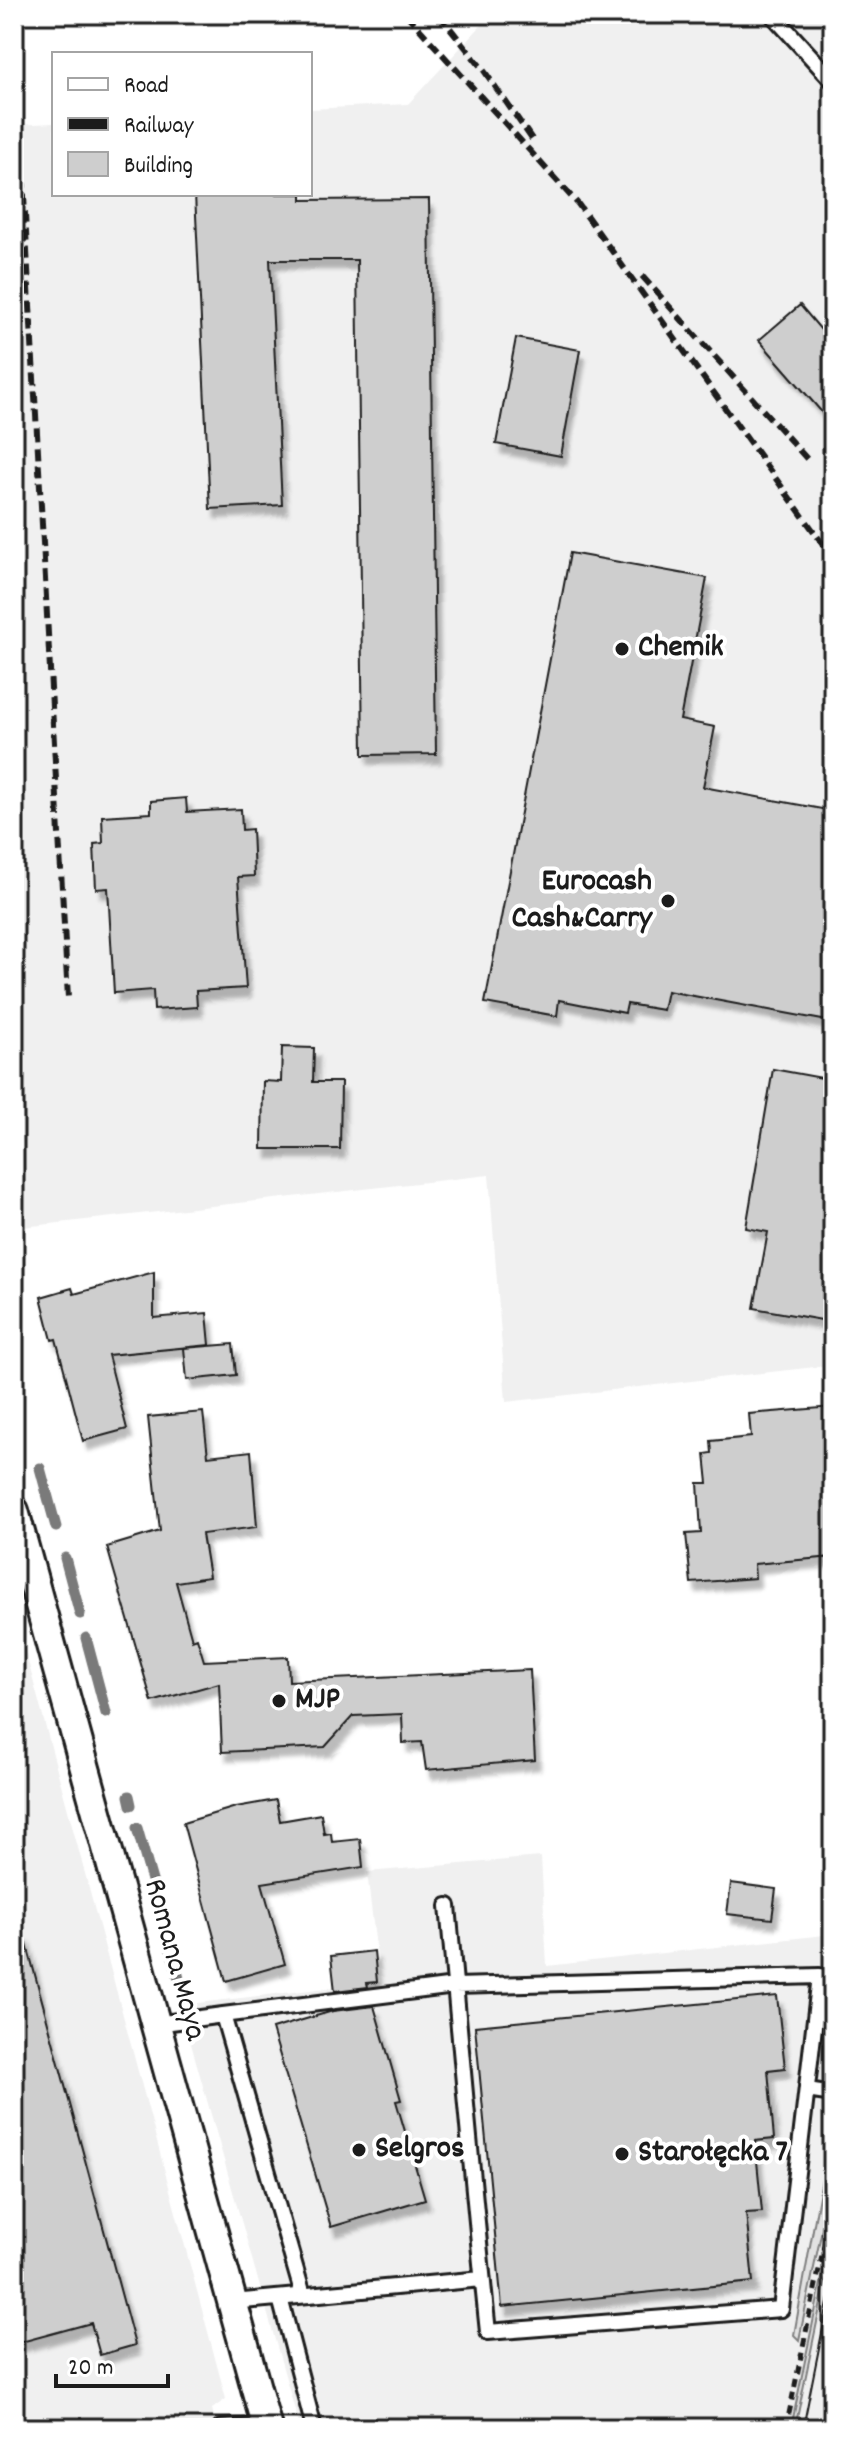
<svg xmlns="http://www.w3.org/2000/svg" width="847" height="2442" viewBox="0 0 847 2442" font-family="Dekko,sans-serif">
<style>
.built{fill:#f0f0f0}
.green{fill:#e2e2e2;stroke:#7f7f7f;stroke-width:2}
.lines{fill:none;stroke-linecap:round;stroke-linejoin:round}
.stream{stroke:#7a7a7a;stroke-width:11}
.building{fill:#cecece;stroke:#1c1c1c;stroke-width:2;filter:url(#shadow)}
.lane-casing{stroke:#1c1c1c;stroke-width:20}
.street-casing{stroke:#1c1c1c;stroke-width:34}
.path{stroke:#1c1c1c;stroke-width:5;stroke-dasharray:8 6;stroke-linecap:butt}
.lane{stroke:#fff;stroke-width:14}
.street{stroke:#fff;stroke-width:28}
.tram{stroke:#1c1c1c;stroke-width:2}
.rail{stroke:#1c1c1c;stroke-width:6;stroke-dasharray:12 6;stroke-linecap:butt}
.poi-dot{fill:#1c1c1c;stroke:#fff;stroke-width:3}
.labels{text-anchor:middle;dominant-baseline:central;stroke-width:8;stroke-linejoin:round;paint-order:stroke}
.poi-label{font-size:32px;font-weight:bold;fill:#1c1c1c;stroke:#fff;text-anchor:start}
.street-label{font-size:32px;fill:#1c1c1c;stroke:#fff}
</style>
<defs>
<filter id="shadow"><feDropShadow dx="5" dy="9" stdDeviation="2" flood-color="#0004"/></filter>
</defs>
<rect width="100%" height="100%" fill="#fff"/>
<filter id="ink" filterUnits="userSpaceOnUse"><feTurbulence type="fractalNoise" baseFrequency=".0125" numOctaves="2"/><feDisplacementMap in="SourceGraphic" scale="16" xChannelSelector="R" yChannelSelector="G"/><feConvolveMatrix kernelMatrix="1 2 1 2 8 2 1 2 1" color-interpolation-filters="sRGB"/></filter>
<g filter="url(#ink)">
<path class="built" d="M492,14H833V1365L506,1402L489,1175L14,1228V125L54,123V194H310V109L408,104Z
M14,1621L18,1624L226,2399L212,2409L217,2428H14Z
M541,1857L547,1966L833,1934V2428H300L180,2005L380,1982L367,1872Z"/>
<path class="green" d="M833,2118V2176L799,2340L794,2335Z
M833,2226V2245L795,2428H791Z"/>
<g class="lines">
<path class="stream" d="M40,1468L56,1527
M65,1558L80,1614
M86,1638L106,1713
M129,1796L131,1805
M137,1828L155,1891
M164,1925L180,1982"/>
</g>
<path class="building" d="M195,194H302V200L429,199L436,754L363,755L357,260H270L282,505L210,509Z
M800,305L833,344V425L759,340Z
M516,338L580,350L561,456L496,444Z
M570,553L707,578L680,720L715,727L703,787L833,811V1022L667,991L663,1010L627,1004L625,1013L559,1000L557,1016L485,1003Z
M186,798L187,812L241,809L242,830L252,829L254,876L238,877L246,988L196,991L197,1007L154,1010L153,990L114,993L108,888L96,889L94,844L103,843L102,816L151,813V801Z
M282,1047L314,1048L313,1082H341L340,1149H262L263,1081L281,1082Z
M773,1069L833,1080V1322L754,1308L768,1232L746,1228Z
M154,1272V1318L207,1313L210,1345L108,1355L127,1429L83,1441L56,1339L52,1340L41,1297L72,1288L74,1294Z
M233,1344L236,1375L187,1380L184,1348Z
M833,1407V1557L754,1564L755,1578L691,1583L686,1534L701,1533L698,1483H708L705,1454L712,1453L711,1441L751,1437L749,1414Z
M203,1412L208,1456L251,1451L257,1527L202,1534L209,1577L176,1582L192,1640L197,1638L204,1661L288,1657L289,1681L530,1670L535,1760L426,1770L422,1742L403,1743L402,1714L353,1716L325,1747L222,1752L219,1683L152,1702L107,1547L160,1531L148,1417Z
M276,1800L280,1821L321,1814L324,1834L331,1833L332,1842L360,1839L363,1867L262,1883L285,1964L226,1981L183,1823L236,1807Z
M731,1883L776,1889L772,1919L727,1914Z
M24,1934L135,2345L100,2355L91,2323L14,2344V1935Z
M374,1951L377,1982L367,1983L368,1987L335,1991L331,1956Z
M777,1996L785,2068L768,2070L774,2139L755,2141L762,2212L746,2213L753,2282L502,2307L475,2026Z
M374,2006L401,2100L396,2101L425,2199L331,2227L272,2029L333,2011Z"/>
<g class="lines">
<defs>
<path id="lane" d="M772,14L833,81
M223,2015L455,1986L820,1976L781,2309L488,2332C473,2190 461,2048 448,1906
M156,2024L223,2015L303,2295
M807,2090L833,2094
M280,2298L314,2428
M233,2302L482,2279
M221,2428L266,2426"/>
<path id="street" d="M14,1511L267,2428"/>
</defs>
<use href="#lane" class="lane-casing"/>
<use href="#street" class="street-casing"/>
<path class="path" d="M786,2428L833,2203"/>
<use href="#lane" class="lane"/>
<use href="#street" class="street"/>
<path class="tram" d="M803,2428L833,2278
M824,2428L833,2382"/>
<path class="rail" d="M14,14L68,998
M406,14L578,204L833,558
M439,14L485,72L534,142
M642,276L808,460"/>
</g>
</g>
<g class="poi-dot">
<circle cx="622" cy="649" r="8"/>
<circle cx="668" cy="901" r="8"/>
<circle cx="279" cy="1701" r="8"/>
<circle cx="359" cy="2150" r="8"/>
<circle cx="622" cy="2154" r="8"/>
</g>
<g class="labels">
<g class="poi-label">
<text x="638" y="649">Chemik</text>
<text x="652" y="883" text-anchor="end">Eurocash<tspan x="652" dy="37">Cash&amp;Carry</tspan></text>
<text x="295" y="1701">MJP</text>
<text x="375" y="2150">Selgros</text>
<text x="638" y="2154">Starołęcka 7</text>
</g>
<g class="street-label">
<text transform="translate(173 1960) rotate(75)">Romana Maya</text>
</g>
</g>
<rect width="847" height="2442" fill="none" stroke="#fff" stroke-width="48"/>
<rect x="24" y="24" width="799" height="2394" fill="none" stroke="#1c1c1c" stroke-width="3" filter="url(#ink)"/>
<rect x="52" y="52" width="260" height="144" fill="#ffffff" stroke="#a4a4a4" stroke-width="2"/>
<rect x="68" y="78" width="40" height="12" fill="#ffffff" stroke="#a4a4a4" stroke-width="2"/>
<text x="124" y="92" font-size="24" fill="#1c1c1c">Road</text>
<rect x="68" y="118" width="40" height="12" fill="#1c1c1c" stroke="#a4a4a4" stroke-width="2"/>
<text x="124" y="132" font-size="24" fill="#1c1c1c">Railway</text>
<rect x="68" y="152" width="40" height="24" fill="#cecece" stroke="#a4a4a4" stroke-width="2"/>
<text x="124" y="172" font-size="24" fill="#1c1c1c">Building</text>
<path d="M56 2374v12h112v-12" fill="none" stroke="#1c1c1c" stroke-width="4"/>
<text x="68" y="2374" font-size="24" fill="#1c1c1c" stroke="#ffffff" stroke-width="6" paint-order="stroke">20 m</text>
</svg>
